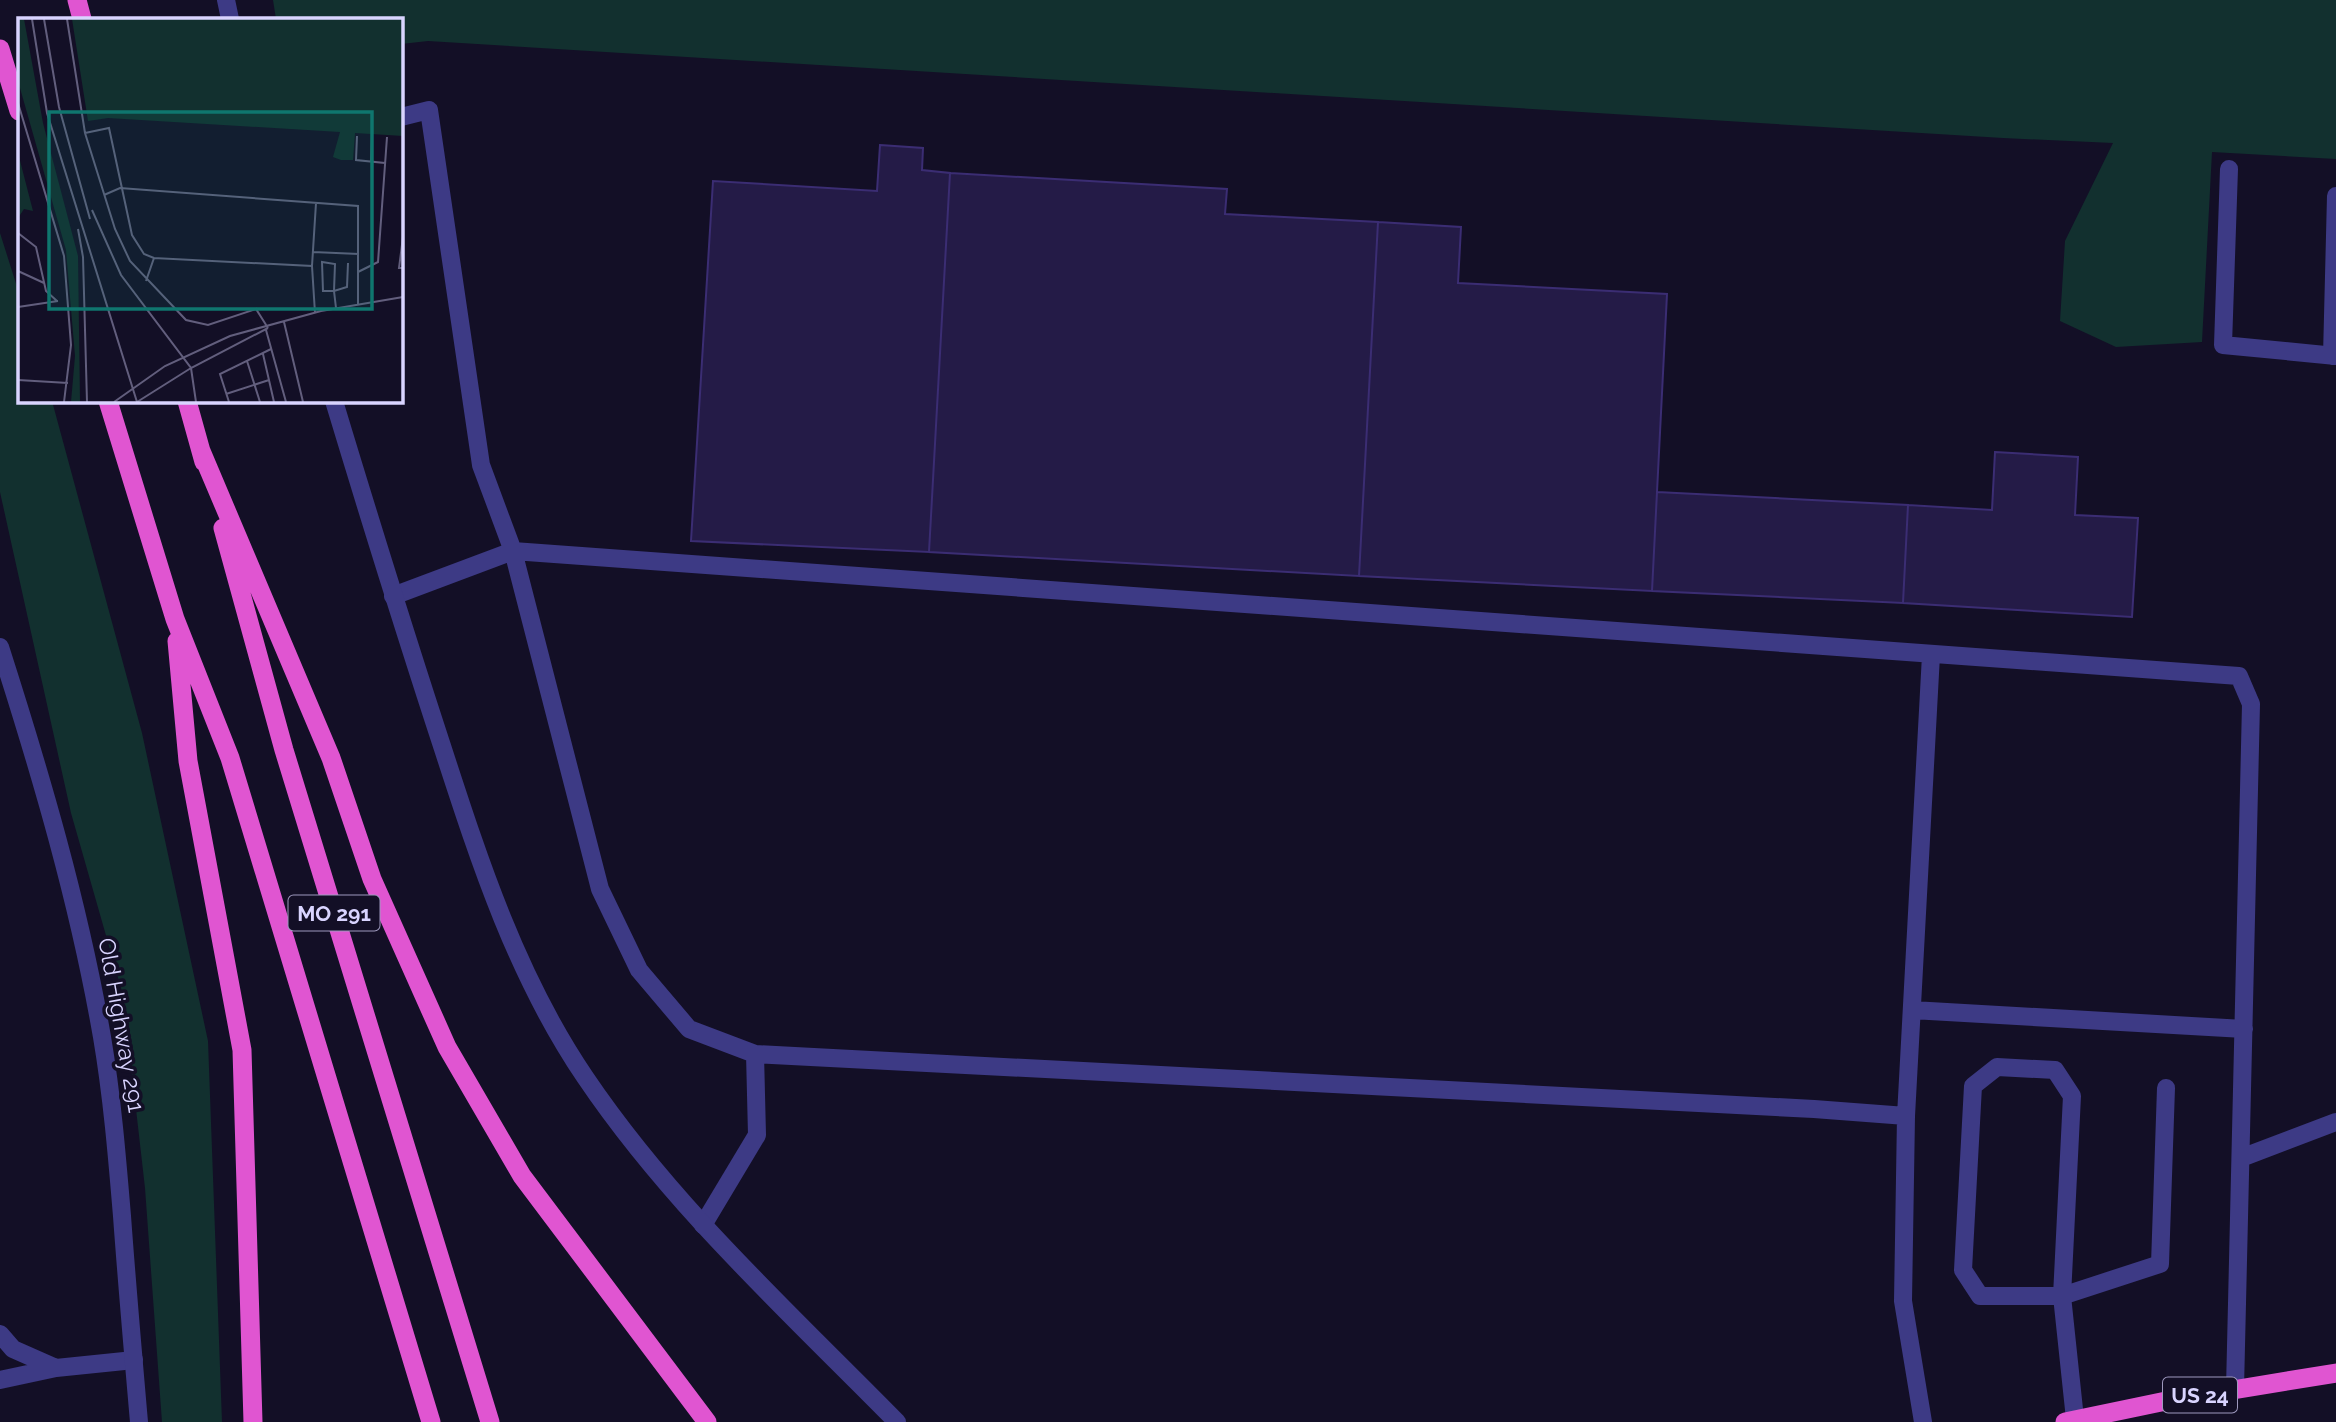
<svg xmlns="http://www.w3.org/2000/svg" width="2336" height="1422" viewBox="0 0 2336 1422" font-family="Raleway,sans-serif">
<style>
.green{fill:#12302f}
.building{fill:#241b47;stroke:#3b2d73;stroke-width:2}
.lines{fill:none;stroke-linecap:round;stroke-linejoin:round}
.service{stroke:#3d3a85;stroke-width:18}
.minor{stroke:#3d3a85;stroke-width:18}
.trunk{stroke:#e055d1;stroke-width:19}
.labels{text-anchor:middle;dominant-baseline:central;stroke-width:7;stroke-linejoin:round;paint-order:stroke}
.shield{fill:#130f26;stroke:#9e99be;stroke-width:2}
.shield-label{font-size:21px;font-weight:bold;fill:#d9d4ff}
.street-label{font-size:23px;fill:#d9d4ff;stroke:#130f26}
.inset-road{fill:none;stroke:#625e7d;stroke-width:2}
.view{fill:#0f766e;fill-opacity:0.15;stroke:#0f766e;stroke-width:3.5}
.inset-edge{fill:none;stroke:#d9d4ff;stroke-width:3.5}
</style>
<rect width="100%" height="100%" fill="#130f26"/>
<path class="green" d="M273,0H2336V159L2212,152L2202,342L2116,347L2060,321L2065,241L2113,143L2003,138L428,41L401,44V19H276Z
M0,233L19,293V401H52L142,733L208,1041L222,1422H162L145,1188L123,995L71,813L0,492Z"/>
<path class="building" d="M880,145L923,148L922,170L950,173L929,552L691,541L713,181L877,191Z
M950,173L1227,189L1225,214L1378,222L1359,576L929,552Z
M1378,222L1461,227L1458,283L1667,294L1652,591L1359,576Z
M1995,452L2078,457L2075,515L2138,518L2132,617L1903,603L1908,505L1992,510Z
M1657,492L1908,505L1903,603L1652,591Z"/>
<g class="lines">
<path class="service" d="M401,117L429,110L481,465L513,551L600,889L639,970L689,1029L755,1054
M2229,169L2223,345L2336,356
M2332,356L2336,196
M393,596L513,551L2239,676L2251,704L2235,1389
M1912,1010L2244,1029
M1906,1116L1931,655
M2241,1158L2336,1122
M703,1225L757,1135L755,1054L1814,1109L1906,1116L1903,1301L1923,1422
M0,1334L13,1349L56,1368
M0,1380L56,1368L134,1360
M2075,1419L2062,1296L2072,1096L2055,1070L1997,1067L1973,1086L1963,1270L1980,1296H2062L2160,1264L2166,1088"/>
<path class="minor" d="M226,0L230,19
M334,401C369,517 405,633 443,749C480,863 517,977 585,1077C672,1206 789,1312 897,1422
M0,647C41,775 79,904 102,1037C112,1096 117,1156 122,1216C127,1285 133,1353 139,1422"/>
<path class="trunk" d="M77,0L82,19
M0,49L19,111
M108,401L175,619L230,758L431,1422
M187,401L204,462
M201,451L331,758L372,879L447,1047L522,1176L707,1422
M223,528L284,750L490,1422
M177,641L188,761L242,1050L253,1422
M2065,1422L2166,1401L2336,1373"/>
</g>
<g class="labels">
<g class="shield">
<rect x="288.5" y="895.5" width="91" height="35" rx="5"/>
<rect x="2163" y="1377.5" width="74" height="35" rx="5"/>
</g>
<g class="shield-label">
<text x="334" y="913">MO 291</text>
<text x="2200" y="1395">US 24</text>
</g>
<g class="street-label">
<text transform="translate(122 1025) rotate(80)">Old Highway 291</text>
</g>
</g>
<g transform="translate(18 18)">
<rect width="385" height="385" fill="#130f26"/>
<path d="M0,1H6L25,105L60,238L62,384H53L57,338L48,232L0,63ZM54,1H385V118L337,115L335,142H323L315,139L322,114L90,100L70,103ZM0,135L15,193L6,191L0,200Z" fill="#12302f"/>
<path class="inset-road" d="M14,1L29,95L119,384M26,1L41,89L72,201M49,1L67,115L97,211L112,243L168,302L190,307L238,291L250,310M0,85L46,238L53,327L46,384M67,115L91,110L114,217L126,236L136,240M339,118L338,142L367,145M353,144L354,118M86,177L102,170L340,188V286M74,192L103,257L173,350L178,384M60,211L65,239L69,384M0,215L18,229L28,273L39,283M385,219L381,250H385M295,234L341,236M294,248L298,185M0,253L26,265M340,254L360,244L369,119M128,263L136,240L294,248L297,295M0,289L40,283M318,290L316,273L317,246L304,244L305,273H316L329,269L330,245M266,304L285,384M248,312L268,384M245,336L256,384M229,343L242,384M0,362L50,365M208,376L251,362M96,384L147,348L212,318L303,293L385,279M119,384L173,350L250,310M211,384L202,356L253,331"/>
<path class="view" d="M31,94H354V291H31Z"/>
<rect width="385" height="385" class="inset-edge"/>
</g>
</svg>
